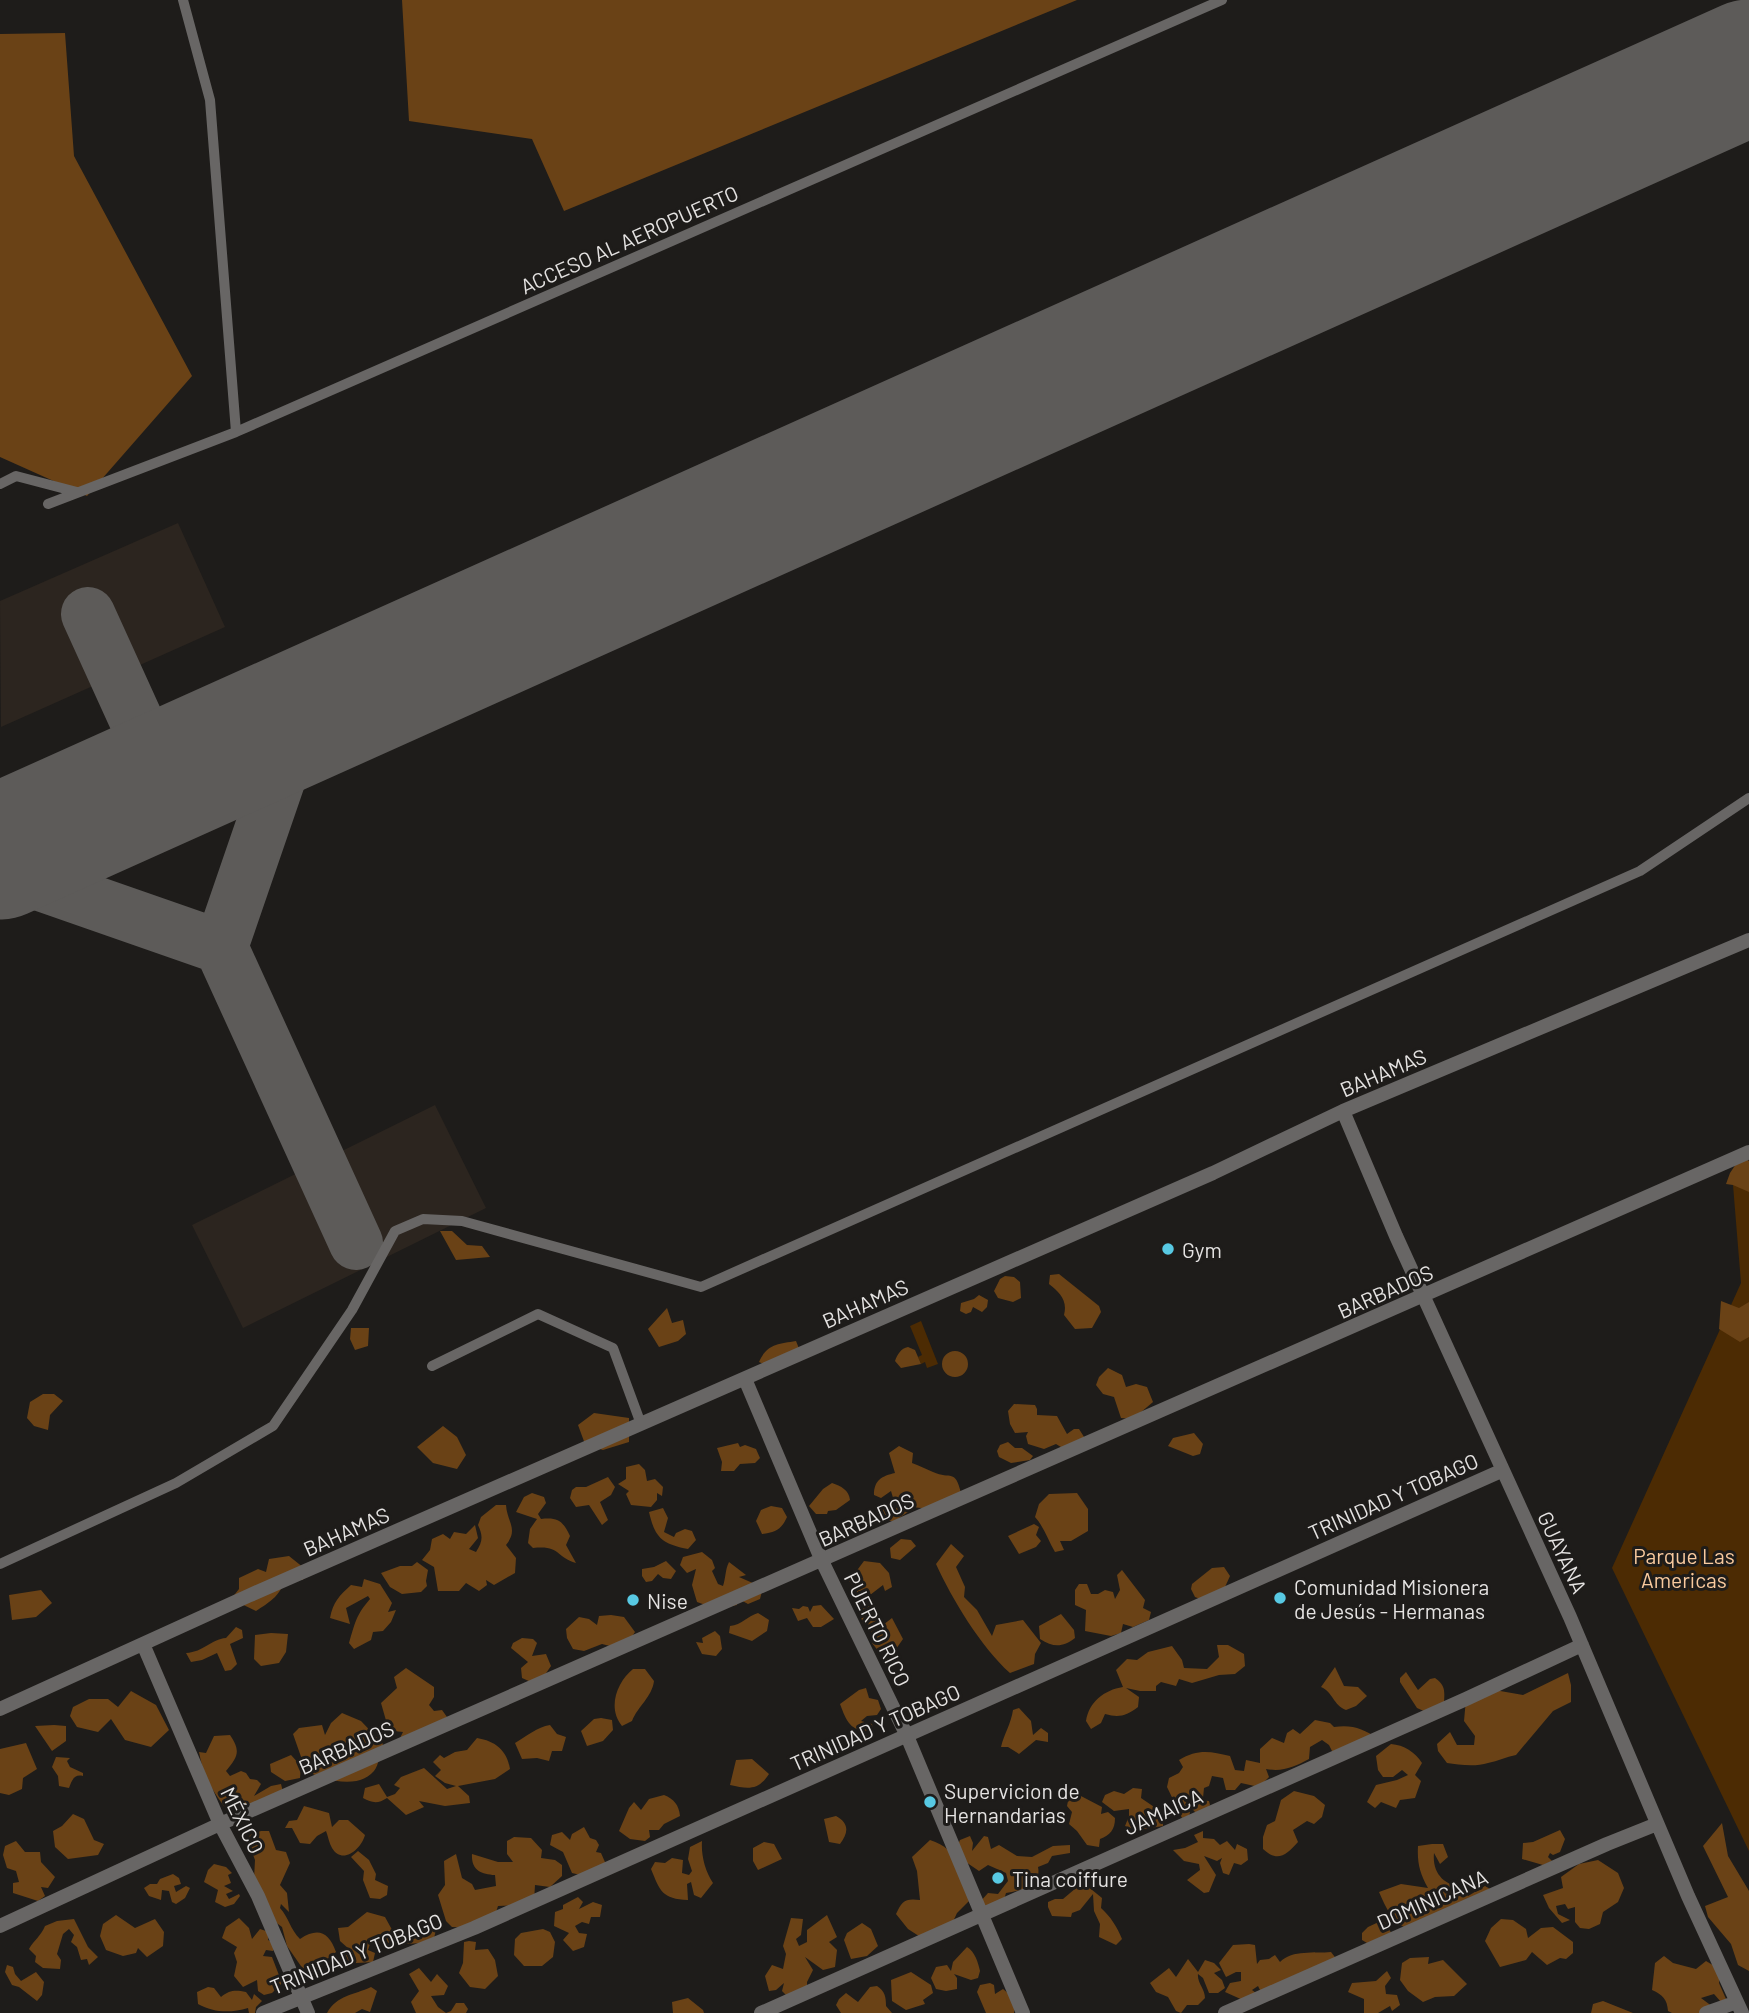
<svg xmlns="http://www.w3.org/2000/svg" width="1749" height="2013" viewBox="0 0 1749 2013" font-family="Barlow,sans-serif">
<style>
.built{fill:#2c251f}
.green{fill:#4c2b03}
.forest{fill:#6a4216}
.lines{fill:none;stroke-linecap:round;stroke-linejoin:round}
.taxiway{stroke:#5d5b59;stroke-width:54}
.runway{stroke:#5d5b59;stroke-width:135}
.service{stroke:#686665;stroke-width:10}
.minor{stroke:#686665;stroke-width:14}
.poi-dot{fill:#58c9e3;stroke:#1e1c1a;stroke-width:2.5}
.labels{text-anchor:middle;dominant-baseline:central;stroke-width:6;stroke-linejoin:round;paint-order:stroke}
.street-label{font-size:21px;fill:#e5e3e2;stroke:#1e1c1a}
.poi-label{font-size:21px;fill:#e5e3e2;stroke:#1e1c1a;text-anchor:start}
.park-label{font-size:21px;fill:#f9ca9e;stroke:#1e1c1a}
</style>
<rect width="100%" height="100%" fill="#1e1c1a"/>
<path class="built" d="M178,523L225,627L1,727L0,601Z
M435,1105L486,1208L243,1328L192,1225Z"/>
<path class="green" d="M1749,1178V1851L1612,1568L1741,1283L1733,1185Z
M921,1321L938,1364L927,1368L925,1362L921,1364L918,1357L922,1355L910,1326Z"/>
<path class="forest" d="M402,0H1077L564,211L532,139L409,121Z
M65,33L74,156L192,376L87,496L0,457V34Z
M1742,1155L1749,1161V1192L1733,1185L1726,1184L1730,1173Z
M440,1231H452L467,1245L482,1246L490,1257L456,1260Z
M1059,1274L1099,1306L1101,1312L1092,1328L1075,1329L1064,1315C1068,1300 1059,1292 1049,1284L1050,1275Z
M1005,1276L1014,1277L1020,1282L1021,1298L1013,1302L998,1298L994,1291L1000,1279Z
M979,1295L988,1300L987,1307L982,1312L973,1307L971,1312L966,1314L960,1311L961,1303L974,1299Z
M1721,1301L1739,1308L1749,1302V1337L1740,1342L1719,1329Z
M667,1308L672,1323L683,1320L686,1334L678,1341L659,1347L648,1329Z
M351,1328H369L368,1346L355,1350L350,1339Z
M796,1341L802,1356L773,1368L759,1362C767,1344 778,1344 796,1341Z
M908,1347L915,1350L921,1364L901,1368L895,1361C897,1355 901,1348 908,1347Z
M942 1364a13 13 0 1 1 26 0a13 13 0 1 1-26 0Z
M1108,1368L1122,1375L1126,1387L1136,1384L1147,1387L1153,1402L1133,1419L1121,1418L1114,1397L1103,1394L1096,1385L1099,1377Z
M43,1394H54L63,1401L50,1415L48,1430L34,1426L27,1418L30,1402Z
M1014,1404L1035,1405L1037,1409V1415L1057,1416L1067,1434L1074,1429H1079L1086,1440L1069,1452L1056,1444L1044,1449L1028,1444L1026,1436L1028,1432L1015,1433L1010,1424L1008,1411Z
M594,1413L629,1418V1442L603,1450L585,1444L578,1425Z
M443,1426L457,1437L466,1455L457,1469L433,1463L417,1447Z
M1194,1433L1203,1444L1200,1454L1193,1456L1168,1446L1173,1438Z
M1008,1442L1015,1448H1022L1033,1456L1030,1460L1011,1463L999,1457L997,1451L1000,1445Z
M738,1443L740,1447L745,1445L756,1449L760,1458L755,1463L740,1464L734,1471H721L722,1462L717,1448Z
M899,1446L913,1453L912,1463C920,1466 926,1469 933,1472C951,1480 955,1468 961,1493L934,1509L910,1507L906,1509L908,1512L899,1518L898,1521H888L882,1510L887,1508L895,1510L900,1503L894,1501L891,1491L881,1498L874,1495C874,1480 882,1476 895,1473L889,1453Z
M639,1464L645,1470L647,1481L655,1479L663,1487L662,1496L657,1493V1500L651,1507L631,1505L626,1494L629,1491L618,1484L626,1479V1467Z
M608,1477L615,1487L611,1495L600,1502L608,1520L602,1525L589,1505L576,1507L570,1498L572,1490L576,1487H586Z
M832,1483C841,1486 849,1490 850,1500L836,1510L828,1511L827,1514H816L809,1506L823,1489Z
M532,1493L544,1497L546,1503L538,1514L541,1519C558,1517 563,1521 570,1536L566,1545L576,1563C555,1557 561,1545 533,1548L528,1543L530,1529L537,1519L516,1512L524,1497Z
M1077,1493L1088,1509V1531L1071,1541H1060L1064,1550L1055,1552C1048,1540 1044,1527 1035,1517L1039,1504L1049,1494Z
M496,1505H506C507,1522 519,1529 506,1545L516,1558L515,1573L494,1585L486,1580L487,1585L479,1591L466,1583L459,1591H438L434,1567L422,1560L430,1550L432,1539L443,1534L450,1539L454,1532L466,1534L475,1525L478,1538L469,1549L476,1552C483,1541 483,1536 478,1525L481,1517Z
M771,1506L782,1508L787,1517C781,1530 776,1532 762,1534L756,1521L761,1510Z
M663,1508L668,1518L664,1532L674,1537L676,1533L685,1529L692,1531L696,1540L688,1549C662,1544 655,1538 649,1512Z
M1034,1524L1039,1527L1036,1535L1041,1541L1036,1547L1019,1554L1008,1536Z
M901,1539L911,1540L916,1546L900,1560L891,1558L890,1548Z
M951,1544L964,1556L956,1567L965,1587L964,1597L977,1610L992,1636L996,1625L1023,1620L1041,1643L1035,1654L1034,1664L1010,1673C981,1647 952,1599 936,1564Z
M702,1552L712,1560L715,1568L712,1571L718,1584L723,1586C726,1577 725,1570 729,1562L746,1575L739,1577L755,1584L762,1591L760,1599L748,1604L737,1598V1605C721,1609 712,1608 697,1602L692,1585L696,1569L687,1573L680,1565L683,1557Z
M289,1556L304,1568L303,1580C278,1580 288,1583 275,1597C270,1602 262,1607 256,1611L231,1599L239,1589V1578L258,1569L266,1572L269,1559Z
M666,1561L676,1571L671,1579L663,1578L658,1574L652,1581L646,1582L642,1576V1569L654,1567Z
M864,1561L880,1563L889,1573L892,1587L885,1591L883,1585L870,1595L863,1591H858L864,1600L869,1596L875,1603L871,1612L876,1613L881,1617L877,1621L880,1625H883L892,1618L903,1639L896,1649H890L888,1646L884,1652H879L872,1643L871,1625L863,1624L856,1599L857,1591L849,1581Z
M417,1562L428,1570L426,1581L427,1586L421,1592L402,1594L390,1587L381,1573L400,1566H412Z
M1224,1567L1230,1576L1225,1587L1208,1602L1195,1597L1191,1589L1192,1584L1212,1568Z
M1122,1570L1145,1600L1143,1608L1151,1612L1149,1620L1133,1627L1123,1624L1121,1633L1111,1636L1085,1631L1086,1610L1075,1605V1590L1079,1584H1087L1091,1594H1098L1105,1590L1113,1592L1115,1599L1120,1590L1117,1575Z
M364,1579L380,1584L392,1603L388,1612L396,1610L391,1622L383,1631L373,1632L371,1640L354,1649L349,1643C355,1623 356,1615 370,1599L368,1596L346,1608L350,1624L330,1618C333,1602 339,1596 351,1585L362,1587Z
M41,1590L52,1603L36,1617L12,1620L9,1595Z
M821,1605L834,1619L821,1627H813L807,1618L798,1621L792,1608L799,1609L803,1606L808,1607L810,1612L813,1606Z
M758,1613L769,1620L767,1631L752,1641L729,1633L730,1626C742,1625 747,1616 758,1613Z
M1061,1614L1074,1630L1075,1638C1063,1647 1054,1648 1040,1639L1039,1626Z
M611,1615L624,1617L635,1632L629,1641L614,1647L602,1644L584,1651L573,1649L567,1638L566,1629L579,1617L589,1619L597,1625L599,1616Z
M236,1627L242,1630L243,1638L230,1644L237,1664L231,1670L225,1671L217,1653L202,1660L191,1662L186,1653C204,1652 211,1639 226,1638Z
M715,1631L720,1636L722,1649L716,1656L702,1654L696,1642L703,1643L702,1638Z
M271,1633L288,1634L286,1652L279,1663L261,1666L254,1659L255,1635Z
M522,1638L533,1639L537,1643L532,1656L546,1654L551,1666L542,1679L531,1682L522,1678L521,1668L528,1662L511,1648L513,1643Z
M1217,1645H1228L1244,1654L1245,1666L1235,1674L1219,1675L1192,1683L1179,1679L1176,1686L1161,1682L1156,1686V1691H1140L1126,1688L1139,1697L1138,1707C1126,1716 1119,1718 1105,1714L1101,1723L1091,1729L1086,1721C1089,1702 1104,1690 1123,1687L1116,1670L1127,1659L1137,1660L1148,1652L1172,1646L1182,1660L1184,1668L1207,1669L1219,1657Z
M1335,1667L1344,1686L1358,1687L1367,1696L1356,1706L1346,1710C1333,1705 1333,1692 1321,1687Z
M406,1668L434,1687V1697L429,1705L434,1711L442,1710L447,1717L398,1742L403,1732L394,1731L387,1724L381,1703L397,1688L394,1677Z
M633,1669H645L654,1681C652,1697 638,1706 632,1721L622,1726C607,1708 617,1682 633,1669Z
M1406,1672L1418,1690L1430,1679L1435,1678C1447,1686 1444,1693 1444,1706L1426,1712L1417,1708L1400,1682V1678Z
M1568,1673L1571,1685V1702L1553,1711L1516,1755C1506,1757 1498,1761 1488,1763C1476,1767 1459,1765 1447,1763L1438,1751L1437,1744L1450,1732L1457,1745H1474L1475,1736L1464,1721L1466,1699L1489,1689L1523,1695Z
M866,1688L869,1698L878,1700L881,1709L877,1715L867,1716L861,1721L872,1724L873,1731C851,1732 847,1723 840,1704L859,1690Z
M131,1691L156,1705L169,1730L151,1747L125,1740L111,1719L98,1732L77,1727L70,1716L73,1707L89,1699H108L118,1707Z
M1019,1708L1031,1721L1033,1735L1041,1728L1048,1733V1742L1036,1740L1019,1754L1008,1747H1001C1004,1734 1011,1724 1013,1710Z
M342,1713L361,1721L383,1744C380,1752 379,1765 374,1771C358,1790 324,1780 306,1771L293,1734L299,1728L322,1725L325,1735L331,1723Z
M601,1718L612,1720L613,1730L603,1741L587,1746L581,1731L594,1719Z
M1315,1720L1330,1723L1334,1727C1352,1724 1363,1729 1378,1738L1335,1757L1329,1745L1322,1740L1310,1747L1309,1759C1294,1767 1283,1772 1266,1769L1269,1777L1259,1787L1241,1783L1235,1790H1226L1223,1778L1212,1776L1209,1786L1204,1788L1203,1798L1199,1800L1209,1801L1210,1805L1204,1812H1195L1188,1804H1185L1190,1812L1189,1817L1182,1818L1167,1787L1169,1778L1179,1773L1183,1767L1179,1760C1197,1749 1210,1751 1230,1756L1235,1770L1244,1771L1246,1760L1260,1763V1749L1272,1738L1284,1743L1287,1733L1293,1729L1300,1734Z
M54,1725L66,1726V1741L52,1751L35,1726Z
M550,1725L557,1734L566,1737L562,1751H552L549,1761L537,1758L522,1759L515,1743C527,1736 537,1727 550,1725Z
M230,1735C241,1751 238,1757 226,1771L230,1776L241,1771L246,1773L250,1779L257,1780L261,1784L254,1796L271,1786L281,1784L283,1792L247,1813L242,1806L234,1819C216,1796 204,1781 199,1752L206,1753L214,1736Z
M477,1738C495,1741 507,1750 510,1769L495,1779L458,1786L469,1796L470,1803L445,1806L419,1801L424,1807L406,1815L387,1798C378,1804 372,1803 363,1798L365,1788L379,1784L387,1797L395,1794L400,1788L394,1785L401,1777L424,1768L447,1789L456,1786L445,1783L435,1776L441,1770L433,1762L440,1755L444,1758L455,1752L467,1750Z
M26,1743L37,1769L23,1778L22,1789L9,1795L0,1793V1749Z
M1391,1744C1404,1745 1415,1752 1422,1763L1415,1775L1421,1781L1415,1798L1400,1800L1396,1808L1381,1802L1375,1808L1367,1802L1376,1785L1397,1780L1408,1775L1402,1770L1393,1777H1383L1378,1770L1376,1756Z
M291,1755L301,1766L300,1778L285,1781L271,1772L270,1764Z
M56,1757L70,1758L67,1761L70,1767L83,1773V1776C74,1774 72,1780 69,1788L59,1786L58,1776L52,1767Z
M752,1759L769,1774C758,1791 748,1789 730,1785L736,1760Z
M1133,1788L1142,1789L1141,1798L1163,1813V1826L1137,1830L1125,1826L1129,1816V1809L1114,1811L1102,1802L1105,1795L1114,1791L1124,1794Z
M1294,1791L1314,1796L1325,1805L1322,1817L1314,1824L1307,1821L1293,1830L1298,1842C1286,1855 1278,1863 1263,1849V1837L1267,1825L1275,1821L1281,1800Z
M664,1795C674,1799 679,1805 680,1816L664,1824L659,1830H649L650,1837L645,1841L630,1839L619,1831L629,1808L634,1802L641,1810L649,1799Z
M1079,1795L1102,1807L1101,1814L1108,1812L1115,1818C1115,1830 1110,1835 1100,1839L1099,1847L1087,1845L1077,1831L1069,1824L1072,1812L1067,1806L1068,1801Z
M304,1806L329,1813L332,1827L339,1820H348L365,1835C361,1850 342,1865 332,1848C329,1843 328,1836 326,1831L317,1836L310,1844L300,1843L292,1828H285L289,1821L297,1820Z
M73,1814L84,1819L94,1840L104,1844L98,1855L68,1859L55,1847L53,1831L62,1826Z
M836,1816C849,1823 849,1832 840,1844L829,1842L824,1819Z
M1722,1823L1728,1856L1749,1891V1971L1738,1965L1731,1944L1708,1917L1705,1906L1728,1897L1703,1846Z
M584,1827L590,1838L596,1840L599,1845L596,1852L601,1853L608,1869L589,1877L572,1873L563,1852L550,1845L552,1835L562,1832L570,1840L572,1834Z
M1560,1830L1565,1839L1560,1852L1553,1855L1550,1853L1548,1857L1552,1861L1543,1865L1522,1859L1523,1843L1533,1842Z
M261,1831H269L276,1850L286,1852L290,1863L280,1885L287,1893L289,1912L281,1904L280,1908C289,1918 290,1929 300,1939C318,1927 329,1932 336,1952L325,1961L303,1969L287,1946L282,1927L270,1918L254,1879L255,1860L248,1841L250,1835Z
M1203,1831V1838L1214,1839L1220,1845L1227,1841L1235,1850L1237,1844L1247,1849L1248,1860L1241,1865L1234,1863L1229,1875L1223,1873L1220,1863L1222,1858L1217,1861L1204,1856L1216,1875L1209,1892L1204,1893L1187,1880L1200,1870L1199,1864L1184,1861L1173,1850L1185,1848L1198,1842L1194,1835Z
M970,1836L973,1843L972,1851L984,1836L988,1837L991,1849L999,1845L1017,1856L1032,1857L1053,1846L1070,1845V1853L1052,1856L1048,1863L1038,1867C1042,1885 1020,1891 1006,1893L1002,1906L992,1910L980,1902L988,1893L998,1894L1008,1881L1006,1873L988,1865L979,1871L957,1856L955,1851L960,1840Z
M514,1837L531,1838L542,1850L541,1858L555,1860L562,1865V1876L550,1887L535,1885L534,1902L526,1905L498,1906L493,1921L474,1928L452,1927L446,1921L438,1895L445,1885L444,1861L456,1854L462,1878L472,1884L475,1890L496,1886L495,1875C481,1874 471,1870 472,1854L498,1862H513L507,1854V1841Z
M930,1840C960,1849 963,1875 969,1901L957,1913L950,1928L925,1940L908,1929L896,1914C902,1901 905,1898 920,1900L917,1871L912,1857Z
M16,1841L25,1852H40L41,1862L55,1877L48,1888L41,1887L45,1896L38,1901L13,1893V1883L19,1882L16,1871L7,1868L3,1855L5,1846Z
M702,1841C701,1855 705,1871 713,1883L701,1898L694,1895L691,1882L687,1884L688,1900C662,1899 660,1891 651,1869L655,1862L665,1863L672,1858L683,1860L682,1873L689,1875L692,1871L688,1859L690,1847Z
M764,1842L774,1844L782,1859L758,1870L753,1861V1848Z
M1432,1844H1443L1448,1857L1440,1864L1434,1853C1432,1873 1444,1886 1464,1887L1468,1896L1485,1886L1490,1889L1407,1929C1391,1920 1386,1908 1379,1892L1401,1884L1428,1888C1420,1874 1417,1863 1418,1846Z
M358,1851L369,1860L376,1874L375,1880L388,1886L387,1895L380,1899L370,1898L363,1880L364,1871L351,1857Z
M1598,1860L1618,1873L1624,1888L1618,1902L1603,1912L1600,1924L1589,1929L1580,1928L1575,1922V1907L1568,1909L1565,1904L1556,1906L1558,1914L1570,1920L1562,1923L1549,1908L1543,1895L1563,1888L1561,1877L1579,1864Z
M214,1864L226,1867L232,1873L228,1875L231,1883L224,1886L233,1891L226,1894L229,1899L239,1894L240,1896L234,1904L225,1907L215,1902L218,1890L204,1882L208,1870Z
M173,1874L179,1878L181,1884L174,1886L176,1892L186,1886L190,1888L185,1898L176,1904L172,1902L169,1891L162,1890L161,1900L149,1896L144,1888L150,1884H157L160,1879Z
M1086,1885L1102,1898L1101,1908C1111,1917 1117,1927 1122,1939L1116,1945L1099,1937L1100,1924L1094,1911L1093,1894L1080,1910L1072,1913L1071,1917L1052,1916L1048,1907V1902L1055,1899H1063L1076,1888H1082Z
M578,1897L583,1902L579,1909L593,1902L602,1905L600,1917H591L589,1924L582,1922L575,1926L579,1933L587,1934L584,1947L573,1951L563,1940L569,1933L554,1926L555,1912L563,1909V1905Z
M367,1912L385,1917L396,1937L388,1943L370,1944L368,1950L375,1953L373,1962L341,1964L349,1949L340,1941L338,1928L348,1927Z
M116,1915L135,1928L155,1919L164,1932L163,1946L147,1957L138,1948L136,1953L123,1956L106,1950L100,1936L103,1924Z
M827,1915L837,1937L829,1942L837,1950L835,1967L823,1970L805,1957L813,1970L807,1982V1992L791,2000L782,1991L784,1983L776,1990L769,1991L765,1976L772,1965L783,1969L786,1954L783,1946L791,1918L803,1919L801,1935L796,1939L799,1946L807,1942V1930Z
M239,1918L249,1928L252,1939L260,1929L269,1932L268,1940L276,1944L273,1951L266,1950L263,1956L272,1957L282,1983L272,1993L264,1995L258,1991L257,1980L243,1987L234,1976L237,1962L234,1953L237,1947L222,1938L226,1927Z
M74,1919L88,1947L98,1957L89,1965L87,1959L81,1960L77,1947L71,1942L74,1935L69,1929L63,1934L57,1954L61,1960L60,1969L43,1968L35,1962L36,1956L29,1949C34,1940 41,1936 45,1926L57,1921Z
M1501,1919L1513,1920L1526,1929L1528,1938L1541,1928L1553,1927L1573,1942V1953L1566,1959L1560,1958L1547,1965L1532,1952L1526,1960L1500,1967L1485,1941L1491,1928Z
M1383,1920L1392,1934L1372,1946L1362,1940V1933L1368,1927Z
M433,1923L436,1930L434,1938L421,1943L407,1944L403,1937Z
M862,1923L871,1929L878,1946L867,1956L851,1959L844,1940L847,1933Z
M543,1929L550,1932L555,1942L553,1957L542,1966H524L514,1955L515,1939L521,1933Z
M469,1941L476,1942L475,1950L488,1949L495,1960L498,1976L485,1989L470,1987L459,1973L463,1963L464,1942Z
M1249,1944L1255,1945L1257,1964L1260,1960L1269,1959L1275,1955L1280,1962C1293,1949 1314,1954 1331,1952L1341,1965L1261,1992L1258,1986L1252,1990L1256,1993L1245,2001L1225,1992L1230,1983L1241,1981V1972H1236L1226,1977L1219,1963L1233,1945Z
M967,1947C975,1952 978,1962 980,1971L978,1978L971,1980L954,1974L957,1978V1989L946,1991L936,1989L931,1978L936,1967L947,1965L951,1971L953,1962Z
M1664,1956L1673,1963L1696,1969L1706,1961L1721,1970L1719,1983L1726,1999L1721,2002L1714,1994L1701,1998L1713,2007L1714,2013H1672L1668,2011C1667,1999 1663,1995 1652,1990L1655,1963Z
M1429,1957L1428,1964L1443,1960L1467,1984L1454,1996L1435,1997L1423,2002L1408,1991L1400,1980L1402,1963L1410,1958Z
M1188,1959L1198,1972L1205,1960L1214,1963L1221,1970L1214,1973L1222,1980L1225,1988L1218,1993H1209L1203,1978L1198,1974C1197,1983 1205,1989 1205,1998L1198,2005H1187L1181,2013L1176,2011L1168,1997L1156,1992L1150,1983L1169,1968L1176,1977Z
M7,1965L13,1967L15,1974L21,1981L36,1972L44,1982L42,1995L37,2001L19,1987L12,1985L5,1972Z
M419,1968L431,1982L437,1974L448,1986L444,1995L431,1996L438,2007L446,2013L451,2011L456,2003H464L468,2009L466,2013H416L411,2002L419,1991L409,1974Z
M1387,1971L1391,1978L1385,1986L1386,1994L1397,1995L1400,2005L1392,2011L1390,2006L1378,2013H1364V1999L1348,1992L1352,1983L1376,1981Z
M911,1972L931,1985L933,1993L923,2000L925,2004L906,2010L892,2001L891,1980Z
M990,1983L994,1985L995,1994L1003,1989C1011,1995 1016,2003 1014,2013H986L977,1992L980,1985Z
M877,1986C885,1991 886,1997 886,2006L892,2013H841L836,2005L839,1999L846,1993L858,2002L870,1987Z
M208,1987L214,1988L221,1997C230,1990 235,1990 246,1992L252,2000L254,1994L262,2001L256,2007L255,2013H249L248,2008C231,2013 214,2013 198,2004L197,1992Z
M371,1987L377,1991L370,2012L362,2009L355,2013H327C337,1995 354,1995 371,1987Z
M688,1998L703,2010L704,2013H673L672,2002Z
M1603,2001L1633,2013H1591L1593,2004Z"/>
<g class="lines">
<path class="taxiway" d="M88,614L163,779
M0,870L221,947L356,1243
M221,947L300,717"/>
<path class="runway" d="M0,852L1749,67"/>
<path class="service" d="M183,0L210,100L236,432
M0,484L16,476L77,492
M48,504L236,432L1222,0
M432,1366L538,1314L613,1348L641,1424
M0,1564L176,1483L273,1426L352,1310L395,1231L423,1219L462,1221L701,1287L1640,871L1749,798"/>
<path class="minor" d="M1343,1111L1396,1236L1570,1617L1688,1896L1742,2013
M745,1379L822,1561L907,1736L1023,2013
M143,1644L220,1824L258,1896L308,2013
M0,1709L248,1596L1213,1173L1343,1111L1749,940
M0,1926L220,1824L1749,1152
M263,2013L474,1928L1501,1471
M761,2013L1466,1699L1582,1645
M1225,2013L1607,1844L1657,1824
M1706,2013L1737,2002"/>
</g>
<g class="poi-dot">
<circle cx="1168" cy="1249" r="7"/>
<circle cx="1280" cy="1598" r="7"/>
<circle cx="633" cy="1600" r="7"/>
<circle cx="930" cy="1802" r="7"/>
<circle cx="998" cy="1878" r="7"/>
</g>
<g class="labels">
<g class="street-label">
<text transform="translate(629 239) rotate(-24)">ACCESO AL AEROPUERTO</text>
<text transform="translate(1383 1072) rotate(-23)">BAHAMAS</text>
<text transform="translate(1385 1291) rotate(-24)">BARBADOS</text>
<text transform="translate(865 1303) rotate(-24)">BAHAMAS</text>
<text transform="translate(1393 1496) rotate(-24)">TRINIDAD Y TOBAGO</text>
<text transform="translate(866 1519) rotate(-24)">BARBADOS</text>
<text transform="translate(346 1531) rotate(-24)">BAHAMAS</text>
<text transform="translate(1563 1552) rotate(65)">GUAYANA</text>
<text transform="translate(878 1629) rotate(64)">PUERTO RICO</text>
<text transform="translate(875 1727) rotate(-24)">TRINIDAD Y TOBAGO</text>
<text transform="translate(346 1747) rotate(-24)">BARBADOS</text>
<text transform="translate(1163 1811) rotate(-24)">JAMAICA</text>
<text transform="translate(243 1820) rotate(64)">MÉXICO</text>
<text transform="translate(1432 1899) rotate(-24)">DOMINICANA</text>
<text transform="translate(356 1953) rotate(-22)">TRINIDAD Y TOBAGO</text>
</g>
<g class="poi-label">
<text x="1182" y="1249">Gym</text>
<text x="1294" y="1586">Comunidad Misionera<tspan x="1294" dy="24">de Jesús - Hermanas</tspan></text>
<text x="647" y="1600">Nise</text>
<text x="944" y="1790">Supervicion de<tspan x="944" dy="24">Hernandarias</tspan></text>
<text x="1012" y="1878">Tina coiffure</text>
</g>
<g class="park-label">
<text x="1684" y="1555">Parque Las<tspan x="1684" dy="24">Americas</tspan></text>
</g>
</g>
</svg>
